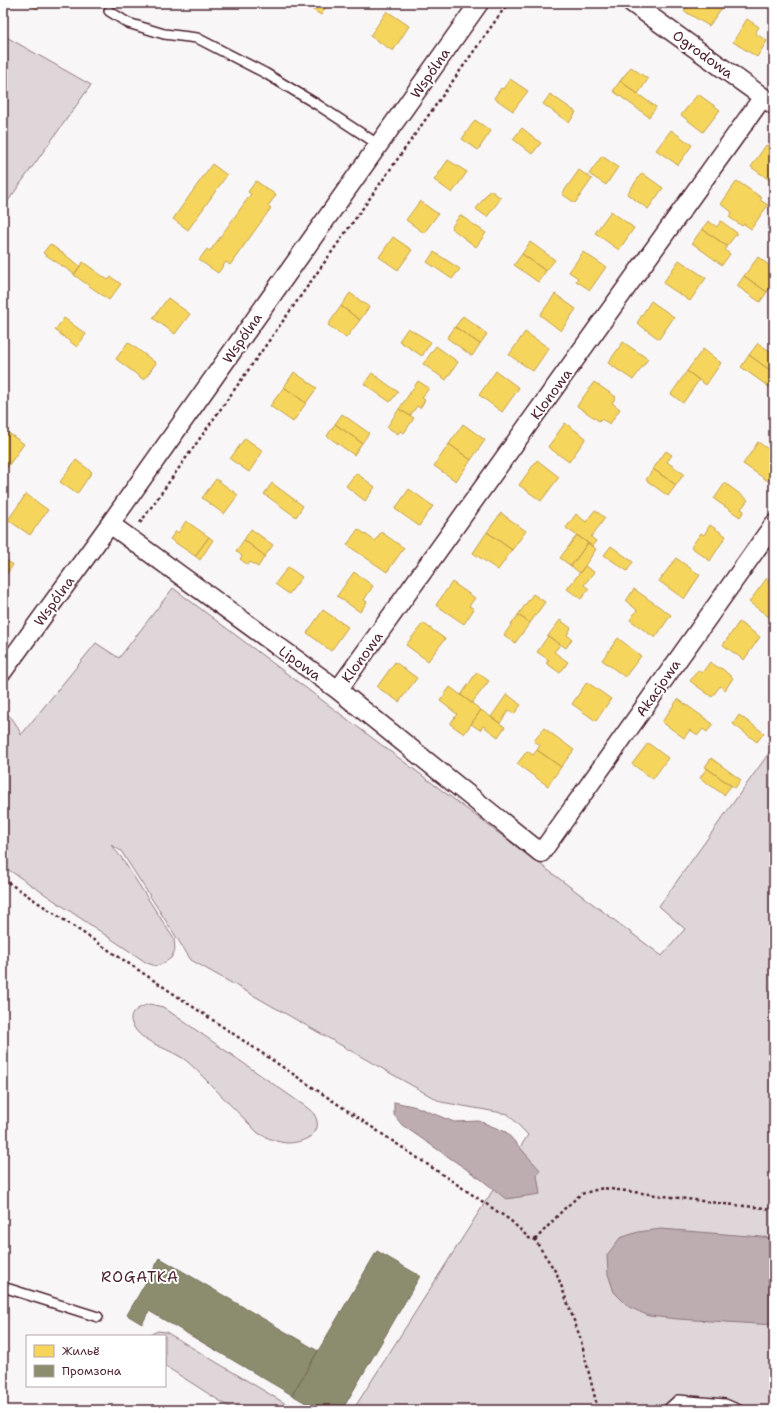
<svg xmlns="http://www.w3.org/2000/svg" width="777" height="1413" viewBox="0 0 777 1413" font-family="'Shantell Sans',sans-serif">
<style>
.green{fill:#ded6d9;stroke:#947a82}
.water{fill:#bdadb0;stroke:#8f747b}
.homes{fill:#f6d55c;stroke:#c29e4d}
.industry{fill:#8c8c6e;stroke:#786b5a}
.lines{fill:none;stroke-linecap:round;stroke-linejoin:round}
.lane-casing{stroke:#4a1f2b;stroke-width:12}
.street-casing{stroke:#4a1f2b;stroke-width:21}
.path{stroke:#4a1f2b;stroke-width:2.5;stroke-dasharray:3 3;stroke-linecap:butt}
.lane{stroke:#fff;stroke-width:9}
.street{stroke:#fff;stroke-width:18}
.labels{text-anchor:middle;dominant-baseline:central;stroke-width:4;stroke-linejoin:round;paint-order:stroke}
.street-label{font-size:14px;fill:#4a1f2b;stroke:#fff}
.neighbourhood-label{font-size:15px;letter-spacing:1px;fill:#4a1f2b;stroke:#fff}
</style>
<rect width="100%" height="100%" fill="#f8f6f7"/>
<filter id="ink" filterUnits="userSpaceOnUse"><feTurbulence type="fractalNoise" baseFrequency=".025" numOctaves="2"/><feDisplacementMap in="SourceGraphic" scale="8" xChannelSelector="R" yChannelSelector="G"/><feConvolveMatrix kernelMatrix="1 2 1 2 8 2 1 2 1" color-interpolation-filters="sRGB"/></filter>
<g filter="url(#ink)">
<path class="green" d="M3,35L91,85L3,208Z
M173,588L662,956L685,929L659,906L774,746V1410H353L528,1135L508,1114L441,1102L191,960L121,851L111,845L121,857L174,939L175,950L171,958L164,963L156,966L147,963L3,866V712C13,716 17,726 21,735L96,643L119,658Z
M150,1004L163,1007L302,1104C306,1107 311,1110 314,1114C326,1134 303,1143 287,1143C276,1142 267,1138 258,1133C241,1115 223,1098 206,1080C198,1072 189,1061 179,1056C164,1047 142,1042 133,1026C126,1013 139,1007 150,1004Z
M158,1331L166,1332L296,1410H234L165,1366V1336H150L151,1334Z"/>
<path class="water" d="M394,1102L417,1107L454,1122L479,1121L506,1132L540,1170L537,1175L540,1194L506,1199L482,1180L402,1125L394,1115Z
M661,1229L774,1238V1325L678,1319L649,1316L629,1307L614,1292L608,1274L607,1255L620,1238L638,1232Z"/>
<path class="homes" d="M27,3H40L37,9Z
M302,3H324L327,5L321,15Z
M689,3H719L723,6L709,26L684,11Z
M387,11L409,26L393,51L370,36Z
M747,19L759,27L755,33L767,41L757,57L733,42Z
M631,67L648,79L638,94L620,81Z
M510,79L528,91L513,111L494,98L501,88L503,89Z
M620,81L656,107L649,117L613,91Z
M550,94L576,112L569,123L543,104Z
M698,94L720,110L703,132L681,115Z
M475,120L491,131L478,150L462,139Z
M522,128L541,143L532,154L513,139Z
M671,130L692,145L678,165L656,150Z
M766,145L774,150V177L771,181L751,167Z
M602,156L618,167L606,185L589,174Z
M448,160L467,172L452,193L434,180Z
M212,164L227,175L188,230L173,219Z
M579,170L592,179L575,203L562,194Z
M642,173L663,188L648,209L627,194Z
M256,181L276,195L268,206L271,208L230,265L226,262L218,273L199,260L207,249L210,251L251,194L248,192Z
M737,181L762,198L760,200L768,205L751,229L744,224L742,226L729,217L732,212L721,204Z
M490,190L501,198L487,217L476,209Z
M420,201L438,214L424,233L406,220Z
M611,211L634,228L619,250L595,233Z
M460,215L486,233L476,247L451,228Z
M708,221L717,227L721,221L737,233L727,246L702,229Z
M702,229L727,246L725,250L730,254L722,265L692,243Z
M393,237L412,250L398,270L379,257Z
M530,242L555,260L546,271L522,254Z
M50,244L80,266L74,274L43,253Z
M434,252L460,269L452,279L427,262Z
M583,252L606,267L590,290L576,281L578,278L569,272Z
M522,254L546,271L538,282L514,265Z
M758,257L774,269V282L767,292L744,276Z
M679,260L706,278L690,301L663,283Z
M83,262L108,280L111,277L121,284L109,300L74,275Z
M744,276L767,292L760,302L737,286Z
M350,293L369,307L360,320L341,306Z
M555,294L576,309L561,331L540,315Z
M168,298L190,314L175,334L153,318Z
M651,301L674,317L659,339L637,323Z
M341,306L360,320L346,338L328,325Z
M463,316L487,334L480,344L455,327Z
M64,318L86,334L77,347L55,330Z
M455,327L480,344L472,356L447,338Z
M408,328L431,342L422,356L399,341Z
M525,332L549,348L533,371L509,355Z
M128,342L156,363L144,380L116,359Z
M623,342L648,359L633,380L608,363Z
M758,343L771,352L774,349V373L749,355Z
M436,346L458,362L446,380L423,364Z
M703,349L721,363L706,385L687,371Z
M749,355L774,373V380L769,387L741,367Z
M496,371L519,388L502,412L479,395Z
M687,371L699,380L683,403L671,394Z
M294,372L317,388L306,403L284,387Z
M372,373L398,392L390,402L364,384Z
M418,381L429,388L422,398L425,400L420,408L417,406L410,416L399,409Z
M594,382L616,397L612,403L620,409L610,424L601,419L599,421L577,406Z
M284,387L306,403L293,422L270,406Z
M399,409L414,418L404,433L400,431L398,434L387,427Z
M342,414L369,433L362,443L335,424Z
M565,423L586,438L569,462L548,447Z
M335,424L362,443L354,455L327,436Z
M463,424L485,440L471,460L449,444Z
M3,429L24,444L3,473Z
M245,438L263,451L249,472L230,459Z
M758,442L774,453V473L768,481L743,464Z
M449,444L471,460L456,481L434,466Z
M666,451L672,455L667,462L684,474L676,485L653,469Z
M76,460L92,472L77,494L60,482Z
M537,460L559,477L541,501L519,485Z
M653,469L676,485L668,496L646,480Z
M356,473L375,487L365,501L346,486Z
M216,479L238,495L224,514L202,498Z
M272,483L303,506L296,517L264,494Z
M725,483L748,500L741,509L744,511L740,517L714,499Z
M409,489L433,506L419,526L395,509Z
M26,494L48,510L30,535L8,520Z
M595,510L605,518L591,537L596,541L592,546L566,528L576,514L586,522Z
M501,513L526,531L512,550L487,532Z
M186,521L209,537L195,556L170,539L176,531L178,533Z
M710,525L726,536L710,561L691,547L701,533L704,535Z
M251,529L273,545L265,556L244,540Z
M358,529L375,541L381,532L404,548L387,572L347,545Z
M487,532L512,550L498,570L473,553Z
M577,535L588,543L571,566L560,558Z
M209,537L213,540L200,560L195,556Z
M244,540L265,556L258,567L250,562L248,565L240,559L242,556L236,551Z
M588,543L596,549L580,573L571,566Z
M611,546L633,562L627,571L604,555Z
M3,558L13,565L3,579Z
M676,558L700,575L684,599L659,581Z
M585,566L594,572L584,585L589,589L581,599L567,589Z
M288,567L302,577L289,594L275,584Z
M354,572L373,586L364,600L367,602L360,612L337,596Z
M767,578L774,583L773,620L749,602Z
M452,582L475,598L469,606L474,609L464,624L436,605Z
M634,589L671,615L655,638L630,620L637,610L626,601Z
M533,594L545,602L530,623L518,615Z
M323,610L348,627L331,651L307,633Z
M518,615L530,623L515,643L504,635Z
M560,620L571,628L567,635L572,639L566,648L548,636Z
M739,622L760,637L744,660L723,645Z
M423,623L445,639L428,661L406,645Z
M548,636L560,645L554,652L568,662L560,673L546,663L549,660L537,652Z
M618,638L641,656L625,677L602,660Z
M395,662L417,678L399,702L377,687Z
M710,662L719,668H721L725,671L727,673L733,678L725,690L720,686L712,697L690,681L698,670L702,673Z
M477,672L489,681L472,703L461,695Z
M587,682L611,699L596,721L572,704Z
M450,687L481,710L464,734L450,724L457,714L440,701Z
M507,694L521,705L514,714L509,710L500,723L491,717Z
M678,699L713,724L707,732L703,729L698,735L690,730L684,738L662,722Z
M481,710L505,727L498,737L483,726L480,730L471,724Z
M739,715L764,733L757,742L733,724Z
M544,728L574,750L561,767L537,750L540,745L534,741Z
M648,743L668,758L653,779L632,764Z
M537,750L561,767L548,786L517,764L527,751L533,755Z
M711,758L741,780L735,788L705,767Z
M707,768L731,786L724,795L700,778Z"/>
<path class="industry" d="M377,1251L420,1276L342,1410H318L292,1395Z
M160,1258L318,1351L292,1395L149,1311L142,1324L127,1315Z"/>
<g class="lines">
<defs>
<path id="lane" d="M109,11L128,23L164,34L197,38L265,73L318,105L379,145
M3,1287L98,1317
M667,1410L678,1400L725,1404L739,1410"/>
<path id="street" d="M632,3L774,105
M110,524L338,690L541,853L774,524
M3,671L110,524L479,3
M338,690L763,97"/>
</defs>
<use href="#lane" class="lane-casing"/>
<use href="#street" class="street-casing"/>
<path class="path" d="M140,523L508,3
M3,879L510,1220L529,1238L535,1240L557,1274L580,1337L598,1410
M535,1240L564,1209L581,1194L603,1188L725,1204L774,1209"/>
<use href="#lane" class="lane"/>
<use href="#street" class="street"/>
</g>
</g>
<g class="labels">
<g class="street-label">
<text transform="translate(703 54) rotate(36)">Ogrodowa</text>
<text transform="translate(430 73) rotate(-55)">Wspólna</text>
<text transform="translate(242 338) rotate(-55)">Wspólna</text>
<text transform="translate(551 394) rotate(-54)">Klonowa</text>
<text transform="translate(54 601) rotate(-54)">Wspólna</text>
<text transform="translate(362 657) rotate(-54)">Klonowa</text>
<text transform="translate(300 663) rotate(36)">Lipowa</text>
<text transform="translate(658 688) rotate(-55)">Akacjowa</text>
</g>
<g class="neighbourhood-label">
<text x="140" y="1277">ROGATKA</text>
</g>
</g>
<rect width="777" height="1413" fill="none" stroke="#fff" stroke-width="16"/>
<rect x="8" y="8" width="761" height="1397" fill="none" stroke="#4a1f2b" stroke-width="1.5" filter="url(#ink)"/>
<rect x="26" y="1335" width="140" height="52" fill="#ffffff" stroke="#b7a5aa"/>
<rect x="34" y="1345" width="20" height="12" fill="#f6d55c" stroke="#b7a5aa"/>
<text x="62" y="1355" font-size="12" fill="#4a1f2b">Жильё</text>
<rect x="34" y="1365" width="20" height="12" fill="#8c8c6e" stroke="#b7a5aa"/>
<text x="62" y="1375" font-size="12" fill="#4a1f2b">Промзона</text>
</svg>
